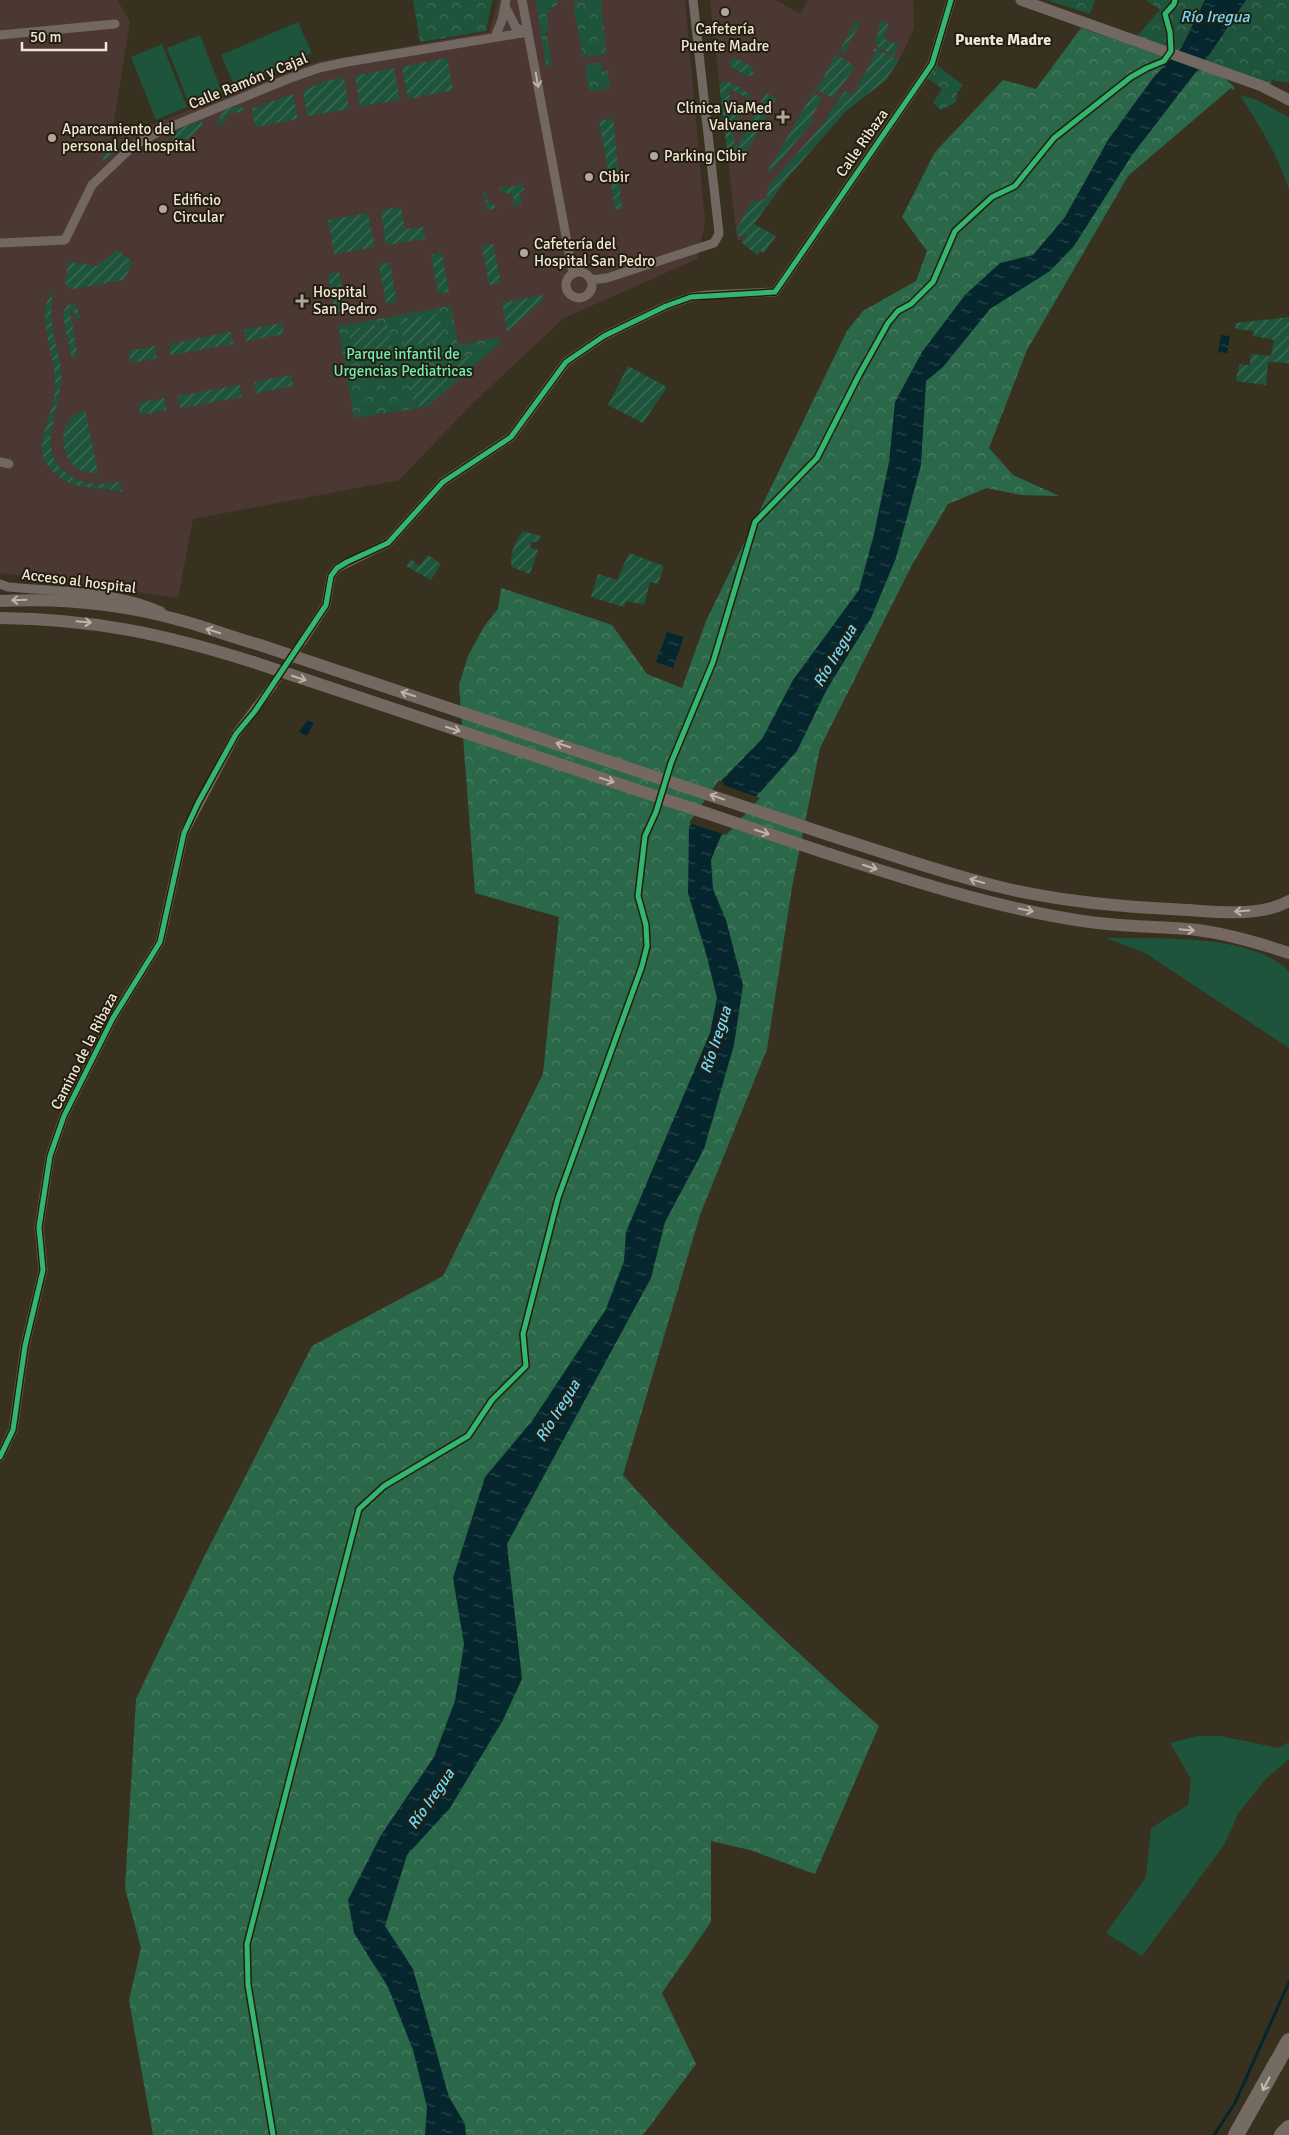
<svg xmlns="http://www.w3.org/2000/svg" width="1289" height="2135" viewBox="0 0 1289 2135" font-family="Signika,sans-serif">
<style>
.medical{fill:#4b3833}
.grass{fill:#1e543b}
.forest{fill:url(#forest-crowns)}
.park{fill:url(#park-crowns)}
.garden{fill:url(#garden-furrows)}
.water{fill:url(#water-ripples)}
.pier{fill:#383120}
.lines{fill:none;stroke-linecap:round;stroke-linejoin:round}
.stream{stroke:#06262e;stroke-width:3}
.minor-tunnel{stroke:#544c3b;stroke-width:9;stroke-dasharray:9 4.5;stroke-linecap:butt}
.minor{stroke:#726761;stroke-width:9}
.tertiary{stroke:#726761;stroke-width:11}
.secondary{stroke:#746861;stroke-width:12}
.motorway{stroke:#746c63;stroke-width:16}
.secondary-bridge{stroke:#746861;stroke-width:12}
.cycleway-casing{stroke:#241e10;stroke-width:8}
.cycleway{stroke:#33b770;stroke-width:5}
.oneway{stroke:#beb4a7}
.oneway2{stroke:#c5bcae}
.poi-dot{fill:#b0a796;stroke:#241e10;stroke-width:2}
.labels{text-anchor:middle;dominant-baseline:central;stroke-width:4;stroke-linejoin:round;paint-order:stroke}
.poi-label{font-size:15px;fill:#f0e7d6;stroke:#241e10;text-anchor:start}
.street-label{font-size:15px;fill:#f0e7d6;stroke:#241e10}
.park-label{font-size:15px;fill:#70eeb5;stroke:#241e10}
.water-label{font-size:16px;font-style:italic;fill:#6ddcfe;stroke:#241e10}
.neighbourhood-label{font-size:16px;font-weight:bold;fill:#f0e7d6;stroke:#241e10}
</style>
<defs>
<pattern id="forest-crowns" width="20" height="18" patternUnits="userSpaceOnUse" patternTransform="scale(1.25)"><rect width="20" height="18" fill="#2b684a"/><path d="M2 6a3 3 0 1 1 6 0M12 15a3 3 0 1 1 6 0" fill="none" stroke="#4a7e63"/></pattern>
<pattern id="park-crowns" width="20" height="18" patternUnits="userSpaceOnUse" patternTransform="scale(1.25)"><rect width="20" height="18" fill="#1e543b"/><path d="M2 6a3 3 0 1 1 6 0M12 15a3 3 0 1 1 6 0" fill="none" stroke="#3f6d57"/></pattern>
<pattern id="garden-furrows" width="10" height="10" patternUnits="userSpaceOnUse" patternTransform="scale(1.25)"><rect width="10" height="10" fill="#1e543b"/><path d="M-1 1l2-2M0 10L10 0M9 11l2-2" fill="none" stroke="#3f6d57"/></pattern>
<pattern id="water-ripples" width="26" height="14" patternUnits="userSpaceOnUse" patternTransform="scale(1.25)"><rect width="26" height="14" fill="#06262e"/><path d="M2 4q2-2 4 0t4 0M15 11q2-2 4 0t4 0" fill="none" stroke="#2b464c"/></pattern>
</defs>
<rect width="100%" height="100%" fill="#383120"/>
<path class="medical" d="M0,0H117L130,21L111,140L316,62L489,32L499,0H685L705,223L697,259L564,318L472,404L399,480L193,519L178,598L0,573Z
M710,0H776L800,14L808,0H913L914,28L904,51L886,80L846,111L787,178L742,240H737Z"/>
<path class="grass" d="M298,22L312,53L235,87L221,55Z
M200,35L222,92L189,104L167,48Z
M162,44L187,107L156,120L131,57Z
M1240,95L1257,100L1289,117V190C1278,155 1259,125 1240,95Z
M1106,938C1159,939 1249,933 1289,971V1048L1145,953Z
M1197,1736H1221L1278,1748L1289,1742V1759L1266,1779L1239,1812L1224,1845L1142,1956L1106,1933L1146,1877L1151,1828L1188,1805L1191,1779L1170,1743Z"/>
<path class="forest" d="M1081,28L1217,74L1227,80L1235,88L1233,90L1231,88L1128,176L1027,350L989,448L1013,475L1059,496L1021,495L987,488L948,504L912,565L820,748L792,887L767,1049L700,1215L623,1475C702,1565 790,1646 879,1726L815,1874L750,1850L711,1841V1922L662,1993L696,2064L643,2135H153L129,2000L141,1948L125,1888L136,1699L203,1559L312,1346L443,1276L543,1074L559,917L475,893L459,685L468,656L485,625L498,609L501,588L612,625L647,674L682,688L706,621L847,331L863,311L916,281L927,251L902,217L935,152L1003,80L1036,89Z"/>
<path class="park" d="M413,0H492L486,31L420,42Z
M536,0H562L557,1V6L549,8L550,13H546L549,28L545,34V37L547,36L552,65L546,66Z
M584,0H601L606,54L583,57L573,2Z
M1047,0H1095L1090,14Z
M1146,0H1205L1182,46L1209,55L1246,0H1289V83L1272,80L1268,93L1203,69L1197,73L1195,66L1129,45L1160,10Z
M601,62L603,72L608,71L610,88L589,92L585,65Z
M935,64L963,85L957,93L956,102L941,110L933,103L942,89L926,77Z
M451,306L458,345L499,337L500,343L427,407L354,418L338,326Z"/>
<path class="garden" d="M856,20L860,23L843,55L841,48Z
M881,21L888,24L884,39L899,45L894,56L875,45Z
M874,48L899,60L886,80L846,111L788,177L754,224L776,236L764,253L760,251L757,255L741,242L748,232L738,237L737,228L752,201H761L767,197L768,187L827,119L826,117L845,91L853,95L876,53L873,51Z
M836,54L855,67L833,98L815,89L817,85L819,86Z
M733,57L752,67L754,75L747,76L730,66L729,61Z
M447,58L453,90L408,99L402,67Z
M394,68L400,100L360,106L355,76Z
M344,77L349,109L307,116L303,91L322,82Z
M728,81L751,95L749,99L729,88L731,112L740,117L733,130L735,149L766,93L776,98L744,157L740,159L727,150L719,83Z
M813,93L822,98L811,118L814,120L769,174L768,170Z
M293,94L298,119L255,127L252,109Z
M239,105L243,108L244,112L229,113L223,124L216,126L223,111Z
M613,118L622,209H615L599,121Z
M197,121H202L203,125L189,138L177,141L168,134Z
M128,141L129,143L102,162L105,151Z
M519,183L523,185L524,190L519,193L522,200L521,204L511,206L514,199L511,194L500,191L499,188L516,186Z
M483,192H486L487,200L499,208L487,210Z
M401,207L405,229L423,227L425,239L386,245L381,210Z
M368,213L375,247L334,254L328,220Z
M493,244L501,283L489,285L482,246Z
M117,250L133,262L124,280L75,289L69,288L65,283L68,262L97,266Z
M442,253L449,292L438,294L431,255Z
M390,263L397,302L386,304L379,264Z
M339,272L346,311L335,313L328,274Z
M52,289C52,302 51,315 52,327C54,345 63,362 61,380C59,412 36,451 66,473C84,486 99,485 120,482L122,492C94,484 72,494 49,467C31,444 54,416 55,390C57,364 44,337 45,311C45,304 50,296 52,289Z
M543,295V300L507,332L502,303Z
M74,304L78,310L80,318L76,319L74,312H70L77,351L76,357L73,358L71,356L63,315L66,306Z
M439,313L444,340L404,347L400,320Z
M1289,317V363L1268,362L1266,385L1236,381L1239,364L1250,365L1251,354L1271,356L1274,340L1253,336L1254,331L1235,329L1236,323Z
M282,323L284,334L246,341L244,330Z
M387,323L392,349L353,356L348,330Z
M231,332L233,344L171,355L169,344Z
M155,346L157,358L131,363L128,351Z
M480,354L426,405L414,407L409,375L449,369L448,358Z
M628,366L667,387L643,423L608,405Z
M291,375L293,386L256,393L254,382Z
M240,385L242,397L180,408L178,396Z
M164,398L167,410L140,415L138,403Z
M85,410L98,472C61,480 49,418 85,410Z
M523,531L541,536L538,542H531L530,547L538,550L530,574L512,567C508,555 516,541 523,531Z
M629,553L664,566L658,584L650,582L644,605L627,601L624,607L591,597L598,574L617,580Z
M428,555L441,564L431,580L406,566L411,559L419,566Z"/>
<path class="water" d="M1205,0H1246L1209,55L1132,155L1074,246L1050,271L990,309L943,367L926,381L921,465L896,558L871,618L827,689L797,751L721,836L711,860L713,889L726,920L743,985L734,1045L704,1149L665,1222L651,1278L507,1544L522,1679L503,1720L450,1808L407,1855L385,1926L413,1969L449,2097L465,2124L466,2135H425L427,2107L413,2050L388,1987L354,1933L348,1900L381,1835L434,1757L455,1701L464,1644L453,1578L485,1477L532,1421L606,1309L624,1261L626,1232L710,1033L717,998L707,957L688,893L689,827L721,781L762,739L793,680L859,590L874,534L889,462L895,402L922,352L965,295L1000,263L1033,255L1065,217L1108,140L1153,78L1182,47Z
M1221,335L1230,336L1227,353L1218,352Z
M667,632L684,637L673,668L656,662Z
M307,720L314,723L307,736L299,732Z"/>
<path class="pier" d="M719,780L724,782L723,785L760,798L726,835L689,823Z"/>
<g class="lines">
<path class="stream" d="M1214,2135L1235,2103L1289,1982"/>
<path class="minor-tunnel" d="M273,685L302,642"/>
<path class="minor" d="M522,0L573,274
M505,6L516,28L527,32
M0,35L115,24
M495,37L502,20L506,0
M0,243L65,240L92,185L133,146L158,132L288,79L319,68L347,62L528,32
M566 285a13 13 0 1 1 26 0a13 13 0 1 1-26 0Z
M591,280L607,278L714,243L719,234L718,224L693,0
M0,462L9,464
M0,584L8,587C58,592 114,590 161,611
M302,642L326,605L331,576L337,568L388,543L443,482L511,437L566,362L604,336L666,306L691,297L707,295L775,292L932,64L951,0
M0,1457L13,1430L25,1346L43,1270L39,1227L50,1156L64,1116L113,1018L160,942L184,833L236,734L273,685"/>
<path class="tertiary" d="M1021,0L1262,86L1289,100"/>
<path class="secondary" d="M0,601C61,598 124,604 183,621C209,628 234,638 260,645
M0,618C94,619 164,634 253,662
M829,835C886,853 942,873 1000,887C1061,902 1125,907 1188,910C1219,912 1261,917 1289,901
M823,852C907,879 989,906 1076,920C1116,927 1157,926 1197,930C1229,934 1259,943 1289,953"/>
<path class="motorway" d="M1236,2135L1289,2041
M1282,2135L1289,2128"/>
<path class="secondary-bridge" d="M260,645L829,835
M253,662L823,852"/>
<defs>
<path id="cycleway" d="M0,1457L13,1430L25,1346L43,1270L39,1227L50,1156L64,1116L113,1018L160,942L184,833L198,803L236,734L255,711L326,605L331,576L337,568L347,562L388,543L443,482L511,437L566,362L604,336L666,306L691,297L775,292L932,64L951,0
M273,2135L248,1985L247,1944L359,1509L384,1486L468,1436L492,1400L526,1366L523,1334L558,1198L642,966L647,946L646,925L638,896L645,836L656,812L671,763L713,662L755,522L817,458L859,375L888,323L898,311L911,304L933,282L955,231L992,197L1015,186L1054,138L1131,77L1147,68L1164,61L1171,51L1170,32L1165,14L1174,4L1175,0"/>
</defs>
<use href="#cycleway" class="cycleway-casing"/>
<use href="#cycleway" class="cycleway"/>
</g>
<defs><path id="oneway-shaft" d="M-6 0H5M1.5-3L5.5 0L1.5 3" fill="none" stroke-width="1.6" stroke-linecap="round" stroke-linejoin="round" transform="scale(1.25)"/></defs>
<g class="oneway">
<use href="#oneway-shaft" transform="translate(537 80) rotate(80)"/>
<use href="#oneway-shaft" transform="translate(19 600) rotate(178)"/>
<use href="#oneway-shaft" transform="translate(84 622) rotate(5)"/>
<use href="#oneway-shaft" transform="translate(213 631) rotate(-162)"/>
<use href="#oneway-shaft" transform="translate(299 678) rotate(18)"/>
<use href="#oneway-shaft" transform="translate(408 694) rotate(-162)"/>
<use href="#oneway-shaft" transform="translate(453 729) rotate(18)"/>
<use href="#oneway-shaft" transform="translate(563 745) rotate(-162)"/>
<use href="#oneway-shaft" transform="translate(607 780) rotate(18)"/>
<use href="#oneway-shaft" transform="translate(717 797) rotate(-161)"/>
<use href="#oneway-shaft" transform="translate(762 832) rotate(18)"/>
<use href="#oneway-shaft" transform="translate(870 867) rotate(18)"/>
<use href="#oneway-shaft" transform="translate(977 881) rotate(-165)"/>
<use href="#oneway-shaft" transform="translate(1026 910) rotate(11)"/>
<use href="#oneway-shaft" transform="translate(1242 911) rotate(176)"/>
<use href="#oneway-shaft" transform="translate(1187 930) rotate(5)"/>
</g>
<use class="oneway2" href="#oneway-shaft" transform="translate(1266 2084) rotate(118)"/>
<g class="poi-dot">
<circle cx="725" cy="12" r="5"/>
<path d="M780.5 109.5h5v5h5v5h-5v5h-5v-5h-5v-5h5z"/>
<circle cx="52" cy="138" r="5"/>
<circle cx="654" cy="156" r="5"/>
<circle cx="589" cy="177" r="5"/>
<circle cx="163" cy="209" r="5"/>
<circle cx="524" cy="253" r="5"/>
<path d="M299.5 293.5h5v5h5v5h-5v5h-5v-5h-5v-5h5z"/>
</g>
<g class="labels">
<g class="poi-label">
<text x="725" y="29" text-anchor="middle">Cafetería<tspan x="725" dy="17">Puente Madre</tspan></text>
<text x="772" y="108" text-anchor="end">Clínica ViaMed<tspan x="772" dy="17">Valvanera</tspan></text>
<text x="62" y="129">Aparcamiento del<tspan x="62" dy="17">personal del hospital</tspan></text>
<text x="664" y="156">Parking Cibir</text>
<text x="599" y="177">Cibir</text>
<text x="173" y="200">Edificio<tspan x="173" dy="17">Circular</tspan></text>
<text x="534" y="244">Cafetería del<tspan x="534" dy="17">Hospital San Pedro</tspan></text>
<text x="313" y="292">Hospital<tspan x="313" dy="17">San Pedro</tspan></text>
</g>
<g class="street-label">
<text transform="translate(248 81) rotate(-22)">Calle Ramón y Cajal</text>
<text transform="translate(862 143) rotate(-55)">Calle Ribaza</text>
<text transform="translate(79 581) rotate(7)">Acceso al hospital</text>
<text transform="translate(84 1051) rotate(-63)">Camino de la Ribaza</text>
</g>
<g class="park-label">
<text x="403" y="354">Parque infantil de<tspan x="403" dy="17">Urgencias Pediatricas</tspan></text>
</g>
<g class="water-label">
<text x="1215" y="17">Río Iregua</text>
<text transform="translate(835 656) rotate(-59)">Río Iregua</text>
<text transform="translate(716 1040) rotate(-72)">Río Iregua</text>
<text transform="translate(558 1411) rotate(-58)">Río Iregua</text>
<text transform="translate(431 1799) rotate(-55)">Río Iregua</text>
</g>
<g class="neighbourhood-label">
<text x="1003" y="40">Puente Madre</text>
</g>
</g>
<path d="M22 42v8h84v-8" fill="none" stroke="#f0e7d6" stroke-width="2.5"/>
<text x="30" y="42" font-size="15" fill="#f0e7d6" stroke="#241e10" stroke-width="4" paint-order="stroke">50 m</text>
</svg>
